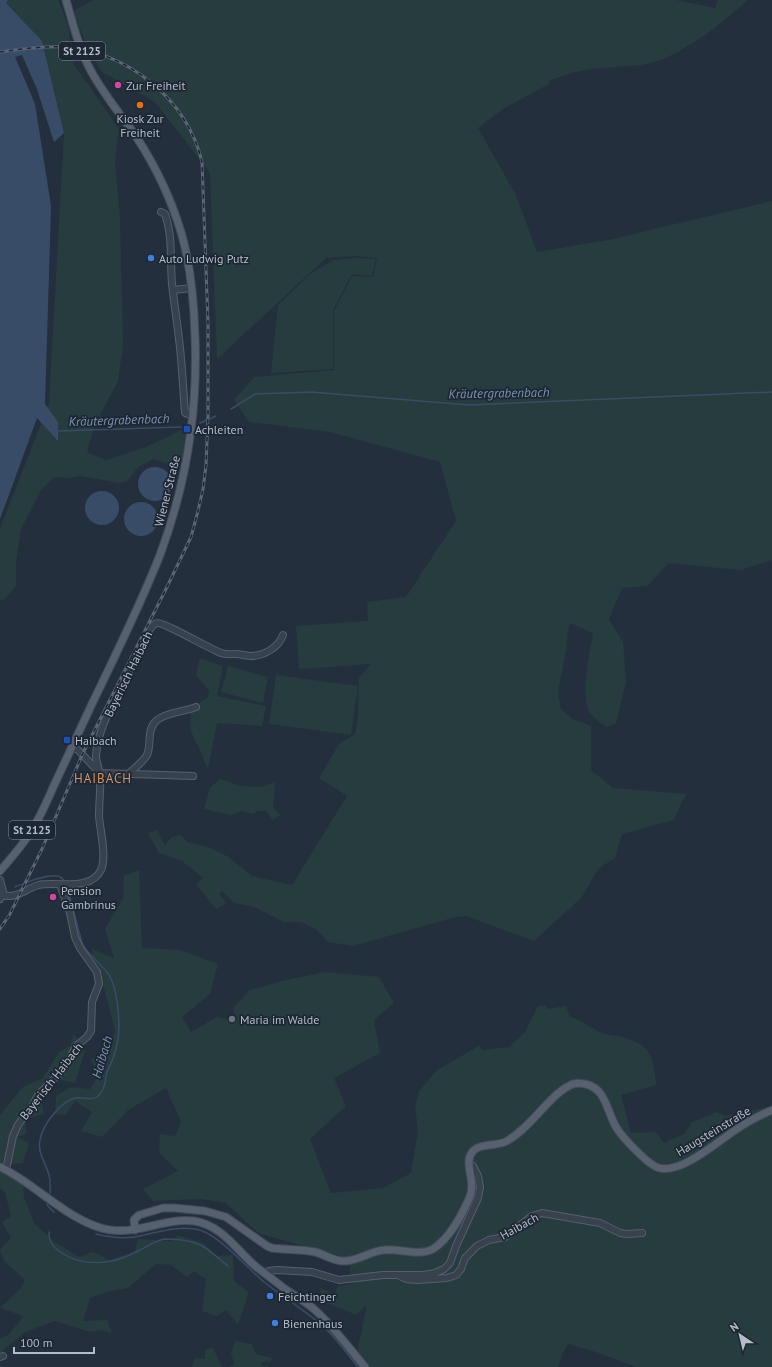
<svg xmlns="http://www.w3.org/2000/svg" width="772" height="1367" viewBox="0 0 772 1367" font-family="'PT Sans',sans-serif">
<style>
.green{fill:#263c3f}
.water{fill:#394c67}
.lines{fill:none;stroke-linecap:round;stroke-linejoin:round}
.stream{stroke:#394c67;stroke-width:1.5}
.minor-casing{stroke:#565f6c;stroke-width:8}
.major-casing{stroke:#414a57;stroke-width:9}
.minor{stroke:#38414e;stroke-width:6}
.major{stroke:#56606e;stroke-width:7}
.rail-casing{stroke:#5a6575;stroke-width:3}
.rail{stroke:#1d2633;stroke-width:1.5;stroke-dasharray:4.5;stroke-linecap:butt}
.hotel-dot{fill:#d1479c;stroke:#1d2633;stroke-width:1.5}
.food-dot{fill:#e8710a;stroke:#1d2633;stroke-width:1.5}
.shop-dot{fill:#3f7fe0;stroke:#1d2633;stroke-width:1.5}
.transit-dot{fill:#1a4fb4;stroke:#1d2633;stroke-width:1.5}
.worship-dot{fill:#6b7280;stroke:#1d2633;stroke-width:1.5}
.labels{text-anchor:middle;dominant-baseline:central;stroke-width:3.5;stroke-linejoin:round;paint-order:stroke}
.shield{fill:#1d2633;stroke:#878f9c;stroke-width:1}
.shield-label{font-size:11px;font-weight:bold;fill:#b4bcc9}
.poi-label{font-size:12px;fill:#b4bcc9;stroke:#1d2633;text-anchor:start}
.street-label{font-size:12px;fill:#b4bcc9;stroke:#1d2633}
.water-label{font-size:13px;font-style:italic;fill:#7c92b1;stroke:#1d2633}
.neighbourhood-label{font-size:13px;letter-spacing:1px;fill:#d59563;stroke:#1d2633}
</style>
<rect width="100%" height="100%" fill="#242f3e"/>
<path class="green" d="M8,0H58L68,25L73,63L119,129L115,161L120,217L123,345L118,381L94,427L87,452L106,460L146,447L186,428L183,459L165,463L154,459L138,467L127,482L119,483L80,476L68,478L54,477L41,490L21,529L16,563V586L5,599L0,600V528L49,404L64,133L42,41L6,3Z
M93,0H676L715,8L718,0H748C723,22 683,55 651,63C635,67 618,66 602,68C584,69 565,74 549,81V84L503,109L478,128L516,195L537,252L614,239L654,229L772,201V560L740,570L669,563L647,586L622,588L609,619L623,642L626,682L616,723L607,727C601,723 594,718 590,713C580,696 590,651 593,633L570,623L568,630L566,651L558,692L561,709L571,718L591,726V770L613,788L686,794L674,820L622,834L615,858L598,869L582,897L534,941L466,916L452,918L353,946L328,942L317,930L301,922H284L254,907L234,903L222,891L219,893L226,903L216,909L196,884L203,878L182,861L159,853L148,833L157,830L165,845L172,837L181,835L187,842L208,847L227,856L252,876L292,885L347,796L319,778L339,744L355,734L358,715L359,678L371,664L299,669L296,626L368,621L367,602L406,597L456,521L440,462L330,432L249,422L234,400L254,377L334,370V311L352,276L373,277L377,258L354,256L326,258L217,359L210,173L155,102L102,72L87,47L73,11Z
M355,258L376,259L372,276L352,274L333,310V369L271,373L278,305L311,273L334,260Z
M200,658L223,666L217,696L266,706L262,726L217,723L208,769L190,729L191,709L208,697L209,691L196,675Z
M228,666L268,677L263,703L221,692Z
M276,675L358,686L351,735L269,724Z
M220,779L241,786L260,787L275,782L273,808L281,815L273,820L266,811H258L252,814L242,811L230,815L204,809L210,788Z
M139,870L142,948L181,950L218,964L210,994L182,1017L191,1032L217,1017L236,1021L233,1008L250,990L282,981L324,972L379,977L394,1003L374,1020L380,1053L334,1078L346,1106L310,1139L331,1193L383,1188L411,1173L418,1131L415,1107L419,1091L436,1071L480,1045L482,1050L509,1047L525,1032L538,1006L545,1005L548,1009L566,1006L570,1017C581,1019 590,1028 600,1032C607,1035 615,1035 622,1037C652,1045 653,1056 656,1085L621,1095L631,1133L656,1132L664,1143L684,1134L692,1122L717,1112L724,1116L772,1106V1367H636L596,1352L568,1344L563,1353L558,1367H369L357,1352L367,1305L356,1315L327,1303L320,1295L321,1288L334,1294L338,1286L351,1284L349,1258L338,1256L258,1233L226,1203L201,1199L153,1201L143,1189L178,1171L159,1153L160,1134L175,1136L181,1122L166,1088L128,1110L102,1137L81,1131L92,1112L75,1101L66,1115L55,1114L56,1096L71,1087L90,1089L97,1078L91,1059L109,1054L115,1030L99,969L93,959L92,949L114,958L105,929L123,898L124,876Z
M74,1034L85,1051L75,1083L60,1080L41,1097L44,1114L25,1119L26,1134L18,1137L29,1143L23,1163L10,1164L3,1170L23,1184L24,1198L35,1224L56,1243L80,1257L93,1252L110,1260L135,1251L138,1239L171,1241L178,1235L203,1243L217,1256L233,1255L234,1281L249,1292L238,1325L226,1310L217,1316L202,1311L206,1279L194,1271L187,1277L171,1265L156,1264L128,1288L110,1291L90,1298L83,1321L107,1320L112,1333L101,1330L90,1332L55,1321L25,1332L0,1353V1339L8,1335L24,1316L0,1308L20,1289L25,1280L5,1262L0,1250L11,1238L2,1222L11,1216L5,1192L0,1188V1115L23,1087L43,1078L59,1052L70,1046Z
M235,1341L252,1344L256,1354L272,1358L271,1362H262L261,1366H268L269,1367H229L234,1364L231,1353Z
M213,1348L222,1367H192L195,1358L205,1359V1349Z"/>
<path class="water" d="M0,0H8L6,3L42,41L64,133L54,142L37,89L22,55L15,57L35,104L51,206L45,404L58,422V441L37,418L0,519Z
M138 484a17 17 0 1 1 34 0a17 17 0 1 1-34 0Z
M85 508a17 17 0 1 1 34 0a17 17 0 1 1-34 0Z
M124 519a17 17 0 1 1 34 0a17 17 0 1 1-34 0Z"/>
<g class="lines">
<path class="stream" d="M231,409L255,394L311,392L469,405L772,392
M200,423L216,416
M58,431L181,427
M15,887C26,883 45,874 57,876C61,876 63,879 65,882
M50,1193C50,1187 51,1181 49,1175C46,1164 37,1152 40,1140C42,1126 61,1100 76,1098C83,1097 91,1101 97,1097C105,1091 105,1081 107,1072C108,1068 111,1065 112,1061C114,1056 116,1049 117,1044C121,1028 118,996 112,981C106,965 89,958 82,943L67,887
M47,1204L48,1206L54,1212
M49,1232C49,1243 53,1247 62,1253C85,1268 115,1264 138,1251C147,1247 155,1240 165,1239C177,1239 194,1241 204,1247C212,1252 220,1260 228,1266
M96,1234C108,1237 122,1239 135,1237C155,1233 173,1226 195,1229C216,1231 247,1268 264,1282C284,1298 308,1312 327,1330C338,1341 348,1355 358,1367"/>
<defs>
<path id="minor" d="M161,212L165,214C173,237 170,260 172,284C174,302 177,321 179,339C182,363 183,388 185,413L193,416
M173,290L192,288
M72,747L78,750L100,773L193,776
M129,773C135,768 143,762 147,755C152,744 146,729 157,720C167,712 184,712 196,707
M0,880L3,891L0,899
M2,895C18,899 24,889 39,885C58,881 90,892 101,870C107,857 100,830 99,816C99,802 101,788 100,774C99,768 96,762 96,756C97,727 119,692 132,666C138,653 144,638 152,626C154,625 155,623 157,623C164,622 210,649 221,653C226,655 231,654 236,654C241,654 246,656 251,656C264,656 279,647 283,635
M6,1170L13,1136L18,1125L23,1118L29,1112L38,1095L61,1072L68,1062L76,1046L87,1037L91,1031L92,1002L99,984L97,972L80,948L75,937L70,913L60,884
M266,1274L269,1271L277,1270L312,1272L339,1280L383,1275H398L406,1279L418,1280L447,1278L456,1275L461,1269L465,1258L477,1246L489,1240L505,1237L532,1216L542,1213L600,1223L620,1233L627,1234L642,1233
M400,1275H423L435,1273L444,1269L450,1263L456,1246L478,1198L480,1187L478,1176L473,1166L470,1167
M0,1357L3,1356"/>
<path id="major" d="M0,871C11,858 23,845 32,830C42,814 49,796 57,779C68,755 80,730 91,706C115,656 140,606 160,555C186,485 198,410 195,336C194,301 191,266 181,232C171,199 156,167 137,138C122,116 104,95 91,71C79,49 73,24 66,0
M0,1167C11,1172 21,1179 31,1186C52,1201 74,1219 98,1227C132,1239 162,1217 194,1221C221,1225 235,1248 254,1265C264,1273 275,1281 285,1289C295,1296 306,1302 315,1310C334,1327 349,1348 365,1367
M135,1230L134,1220L139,1215L163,1208H175L205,1211L226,1217L267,1246L272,1248C286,1250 301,1249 315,1252C324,1254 333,1261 343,1261C357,1262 370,1251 384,1250C400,1248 418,1257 433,1249C450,1238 461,1216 469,1199C477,1182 464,1165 471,1154C477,1142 497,1147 507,1141C524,1131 537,1114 551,1100C556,1095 562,1089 569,1086C573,1083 580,1083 585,1084C606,1088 607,1112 616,1127C622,1137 648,1165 659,1168C683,1174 720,1139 740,1127C750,1120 761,1115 772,1110"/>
</defs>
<use href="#minor" class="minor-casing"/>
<use href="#major" class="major-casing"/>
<use href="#minor" class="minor"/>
<use href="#major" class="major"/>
<defs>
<path id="rail" d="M0,52C21,49 43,46 64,47C128,52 187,99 202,162L208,323V416L206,465L203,489L198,511L191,537L166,589L83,753L42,849L10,914L0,929"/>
</defs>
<use href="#rail" class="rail-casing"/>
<use href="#rail" class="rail"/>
</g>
<g class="hotel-dot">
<circle cx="118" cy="85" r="4"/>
<circle cx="53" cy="897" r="4"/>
</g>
<circle class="food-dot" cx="140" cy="105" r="4"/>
<g class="shop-dot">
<circle cx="151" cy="258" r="4"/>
<circle cx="270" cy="1296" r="4"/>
<circle cx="275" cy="1323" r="4"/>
</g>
<g class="transit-dot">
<rect x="183" y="425" width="8" height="8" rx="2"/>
<rect x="63" y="736" width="8" height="8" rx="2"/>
</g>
<circle class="worship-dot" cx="232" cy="1019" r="4"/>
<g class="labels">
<g class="shield">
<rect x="59" y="42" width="46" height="18" rx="3"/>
<rect x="9" y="821" width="46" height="18" rx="3"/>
</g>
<g class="shield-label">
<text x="82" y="51">St 2125</text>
<text x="32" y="830">St 2125</text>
</g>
<g class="poi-label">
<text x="126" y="85">Zur Freiheit</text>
<text x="140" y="118" text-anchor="middle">Kiosk Zur<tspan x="140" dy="14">Freiheit</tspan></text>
<text x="159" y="258">Auto Ludwig Putz</text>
<text x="195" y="429">Achleiten</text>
<text x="75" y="740">Haibach</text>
<text x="61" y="890">Pension<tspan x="61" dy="14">Gambrinus</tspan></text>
<text x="240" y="1019">Maria im Walde</text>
<text x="278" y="1296">Feichtinger</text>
<text x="283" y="1323">Bienenhaus</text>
</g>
<g class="street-label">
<text transform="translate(167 491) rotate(-76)">Wiener Straße</text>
<text transform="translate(128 674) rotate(-64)">Bayerisch Haibach</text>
<text transform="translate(51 1081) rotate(-52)">Bayerisch Haibach</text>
<text transform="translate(713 1131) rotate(-31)">Haugsteinstraße</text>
<text transform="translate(519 1226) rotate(-29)">Haibach</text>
</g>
<g class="water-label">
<text transform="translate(499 393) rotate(-1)">Kräutergrabenbach</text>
<text transform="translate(119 420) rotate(-2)">Kräutergrabenbach</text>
<text transform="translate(102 1057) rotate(-74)">Haibach</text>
</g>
<g class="neighbourhood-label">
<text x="103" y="778">HAIBACH</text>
</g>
</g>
<g transform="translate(740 1335) rotate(325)" stroke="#1d2633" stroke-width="3" paint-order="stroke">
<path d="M0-3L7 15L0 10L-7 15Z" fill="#b4bcc9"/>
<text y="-6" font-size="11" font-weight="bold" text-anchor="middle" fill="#b4bcc9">N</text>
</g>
<path d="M14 1347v6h80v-6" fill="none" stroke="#b4bcc9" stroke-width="2"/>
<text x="20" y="1347" font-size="12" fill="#b4bcc9" stroke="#1d2633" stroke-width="3" paint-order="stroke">100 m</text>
</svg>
